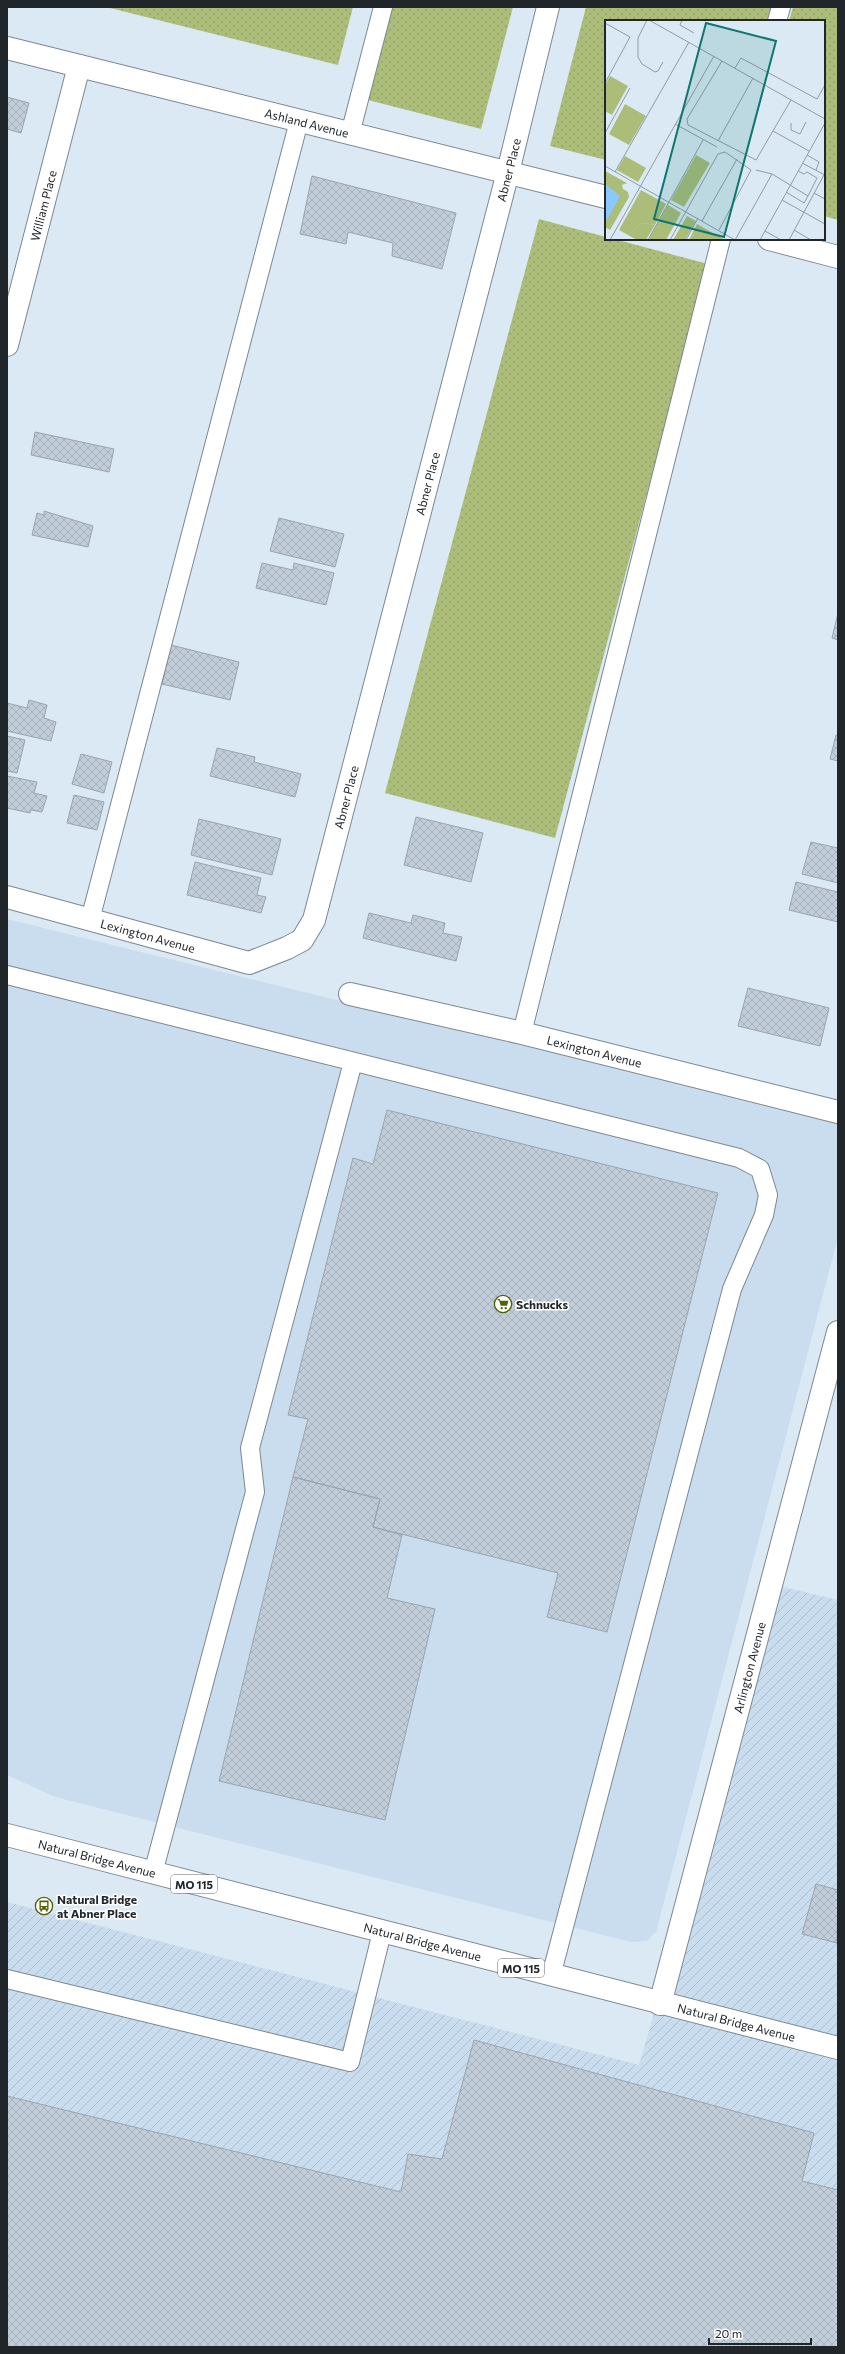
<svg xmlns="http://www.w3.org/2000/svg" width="845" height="2354" viewBox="0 0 845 2354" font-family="Commissioner,sans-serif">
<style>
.built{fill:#caddef}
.industrial{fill:url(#industrial-furrows)}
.grass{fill:url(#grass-dots)}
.building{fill:url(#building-cross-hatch);stroke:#98a5b0}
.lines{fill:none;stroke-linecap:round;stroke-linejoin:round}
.service-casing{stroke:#7c8893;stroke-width:20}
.minor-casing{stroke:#7c8893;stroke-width:24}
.primary-casing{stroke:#7c8893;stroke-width:24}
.service{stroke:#fff;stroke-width:18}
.minor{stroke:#fff;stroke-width:22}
.primary{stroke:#fff;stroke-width:22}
.labels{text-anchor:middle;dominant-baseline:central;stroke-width:3;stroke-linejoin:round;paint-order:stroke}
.shield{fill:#fff;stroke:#64676a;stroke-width:1}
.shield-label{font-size:11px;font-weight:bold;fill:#21262a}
.street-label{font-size:12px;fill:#21262a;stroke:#fff}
.poi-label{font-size:12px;font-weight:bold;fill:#21262a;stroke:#fff;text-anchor:start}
.inset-road{fill:none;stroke:#919ba4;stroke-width:1}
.view{fill:#0f766e;fill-opacity:0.15;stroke:#0f766e;stroke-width:2}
.inset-edge{fill:none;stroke:#21262a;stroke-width:2}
</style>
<defs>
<pattern id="industrial-furrows" width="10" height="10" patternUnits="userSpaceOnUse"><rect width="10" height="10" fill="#caddef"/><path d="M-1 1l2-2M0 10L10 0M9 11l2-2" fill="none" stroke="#adbecd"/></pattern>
<pattern id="grass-dots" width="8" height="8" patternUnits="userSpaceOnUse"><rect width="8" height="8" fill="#abbd79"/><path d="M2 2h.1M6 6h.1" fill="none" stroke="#93a269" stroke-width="1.8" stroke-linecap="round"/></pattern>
<pattern id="building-cross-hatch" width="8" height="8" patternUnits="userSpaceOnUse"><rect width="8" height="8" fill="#c1ceda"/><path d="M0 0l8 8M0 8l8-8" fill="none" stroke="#a6b1bb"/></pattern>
</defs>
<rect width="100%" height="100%" fill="#dbe9f5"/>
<path class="built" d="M7,919L838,1123V1237L656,1932L647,1941L631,1942L55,1797L7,1775Z"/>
<path class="industrial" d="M771,1584L838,1600V2347H7V1902L639,2065L684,1911Z"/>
<path class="grass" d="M106,7H353L338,65Z
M392,7H513L481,129L368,100Z
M586,7H772L768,21H606V160L550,146Z
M793,7H838V220L824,216V21H789Z
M539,219L606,237V239H614L708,264L555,838L385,793Z"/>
<path class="building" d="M7,97L29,103L21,133L7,129Z
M312,176L456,213L442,269L392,256L393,243L348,232L346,244L300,234Z
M35,432L114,449L109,472L31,455Z
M44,511L93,526L88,547L32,535L37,513L44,515Z
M279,518L344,534L335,567L270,551Z
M262,563L293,570L294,563L334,573L326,605L256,588Z
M838,613V640L832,638Z
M171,645L239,662L230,700L162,684Z
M29,700L47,705L44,718L56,722L51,741L7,731V703L27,708Z
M836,735H838V761L830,759Z
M7,736L25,740L17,773L7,771Z
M217,748L255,757L254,762L301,774L295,797L210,776Z
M81,754L112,762L104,793L72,784Z
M7,776L37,782L34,793L47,796L42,812L31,810L30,813L7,808Z
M74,795L104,802L97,830L67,823Z
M416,817L483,833L471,882L404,865Z
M199,819L281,839L272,875L191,855Z
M811,842L838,848V883L802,874Z
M195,862L261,878L257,895L266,897L261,913L187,895Z
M796,882L838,892V922L789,910Z
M369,913L411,923L413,915L445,923L443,933L462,937L456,961L363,938Z
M748,988L829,1008L820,1046L738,1026Z
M387,1110L718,1193L607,1632L547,1617L558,1573L373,1527L380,1499L293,1477L308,1419L288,1415L353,1158L373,1164Z
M293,1477L380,1499L373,1527L402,1535L387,1598L435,1609L385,1820L219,1781Z
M816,1884L838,1890L837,1943L802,1934Z
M474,2040L814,2133L802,2181L838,2190V2347H7V2096L401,2192L408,2154L442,2159Z"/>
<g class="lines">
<defs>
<path id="service" d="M777,21L781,7
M350,134L383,7
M90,920L299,121
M7,975L739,1158L760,1169L768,1195L764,1215L732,1289L551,1976
M522,1033L721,239
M153,1873L255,1492L250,1448L353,1062
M7,1979L350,2062L382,1932"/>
<g id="minor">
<path id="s1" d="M7,48L606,197"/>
<path d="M769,239L838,257"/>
<path id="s2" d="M7,345L79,66"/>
<path id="s3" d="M7,897L249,963L287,948L302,940L314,920L508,172L548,7"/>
<path id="s4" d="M350,994L522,1033L838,1112"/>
<path id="s5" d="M660,2004L838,1332"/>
</g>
<g id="primary">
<path id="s6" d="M7,1835L838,2048"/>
</g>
</defs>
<use href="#service" class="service-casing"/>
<use href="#minor" class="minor-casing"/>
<use href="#primary" class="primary-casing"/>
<use href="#service" class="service"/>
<use href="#minor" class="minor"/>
<use href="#primary" class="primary"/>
</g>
<defs>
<symbol id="supermarket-ring" viewBox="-11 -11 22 22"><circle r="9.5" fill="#fff" stroke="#526208" stroke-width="1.5"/><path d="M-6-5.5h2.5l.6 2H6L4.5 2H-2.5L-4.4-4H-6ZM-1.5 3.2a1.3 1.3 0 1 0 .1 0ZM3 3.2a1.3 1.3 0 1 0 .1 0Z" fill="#526208"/></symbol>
<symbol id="bus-ring" viewBox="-11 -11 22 22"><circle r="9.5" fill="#fff" stroke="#526208" stroke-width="1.5"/><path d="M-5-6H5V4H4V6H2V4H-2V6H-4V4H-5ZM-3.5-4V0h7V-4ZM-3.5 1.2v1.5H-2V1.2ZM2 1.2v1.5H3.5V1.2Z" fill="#526208"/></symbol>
</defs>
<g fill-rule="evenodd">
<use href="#supermarket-ring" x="493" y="1294" width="20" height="20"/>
<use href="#bus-ring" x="34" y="1896" width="20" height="20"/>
</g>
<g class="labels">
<g class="shield">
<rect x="171" y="1875" width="46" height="18" rx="3"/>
<rect x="498" y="1959" width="46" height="18" rx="3"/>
</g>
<g class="shield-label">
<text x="194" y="1884">MO 115</text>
<text x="521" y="1968">MO 115</text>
</g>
<g class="street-label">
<text stroke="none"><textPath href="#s1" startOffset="309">Ashland Avenue</textPath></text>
<text stroke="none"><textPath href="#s3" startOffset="1107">Abner Place</textPath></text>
<text stroke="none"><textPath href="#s2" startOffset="144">William Place</textPath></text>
<text stroke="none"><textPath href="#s3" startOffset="783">Abner Place</textPath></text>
<text stroke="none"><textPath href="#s3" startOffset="459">Abner Place</textPath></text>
<text stroke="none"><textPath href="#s3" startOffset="146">Lexington Avenue</textPath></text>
<text stroke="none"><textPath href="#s4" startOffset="251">Lexington Avenue</textPath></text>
<text stroke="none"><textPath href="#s5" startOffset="348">Arlington Avenue</textPath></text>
<text stroke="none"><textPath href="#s6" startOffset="93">Natural Bridge Avenue</textPath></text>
<text stroke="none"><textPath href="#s6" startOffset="429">Natural Bridge Avenue</textPath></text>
<text stroke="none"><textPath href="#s6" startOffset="753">Natural Bridge Avenue</textPath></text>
</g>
<g class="poi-label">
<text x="516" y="1304">Schnucks</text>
<text x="57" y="1899">Natural Bridge<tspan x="57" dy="14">at Abner Place</tspan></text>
</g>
</g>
<g transform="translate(605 20)">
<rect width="220" height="220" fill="#dbe9f5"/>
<path d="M5,56L23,66L7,95L0,91V65ZM20,84L41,96L24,125L4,114ZM91,135L105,143L79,187L66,180ZM20,136L41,148L33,162L12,150ZM0,151L22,163L17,165L18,169L23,172L24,177L5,210L0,207ZM36,170L61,184L50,205L37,203L23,215L14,210ZM63,185L76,193L61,220H47L44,218ZM82,196L91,201L80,220H68ZM92,204L120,220H84Z" fill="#abbd79"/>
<path d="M37,203L50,205L41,220H32L23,215Z" fill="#abbd79"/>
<path d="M0,164L15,176L2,200L0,199Z" fill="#8ac9fe"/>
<path class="inset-road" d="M42,0L33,18V37L37,44L50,52L53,51L58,42M44,0L220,99M77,0L75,5L89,13M0,3L25,17L0,63M117,41L82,99L83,105L151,140L186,80M130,48L136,38L212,79L220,65M186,103V110L195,114L201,102M70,104L112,127M168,111L204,131M0,113L25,68M113,121L148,58M202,135L214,142L211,150M197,143L220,155M0,146L130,220M151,150L167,154L203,176L199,183L181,172M193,151L199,154L202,152L212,158L203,176M10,152L84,22M209,173L220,179M177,180L220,204M97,201L132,139M189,210L206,220M160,211L176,220M5,220L109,36M43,220L98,120M65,220L113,134L120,132L146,150L114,210M81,220L93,198M130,220L167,154M155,220L220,103M184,220L220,153"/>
<path class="view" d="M101,3L171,21L119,217L49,199Z"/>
<rect width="220" height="220" class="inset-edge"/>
</g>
<rect width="845" height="2354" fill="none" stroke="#21262a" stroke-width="16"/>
<path d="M709 2338v6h102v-6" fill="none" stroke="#21262a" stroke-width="2"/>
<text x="715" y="2338" font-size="12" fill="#21262a" stroke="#ffffff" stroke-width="3" paint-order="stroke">20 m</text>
</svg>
